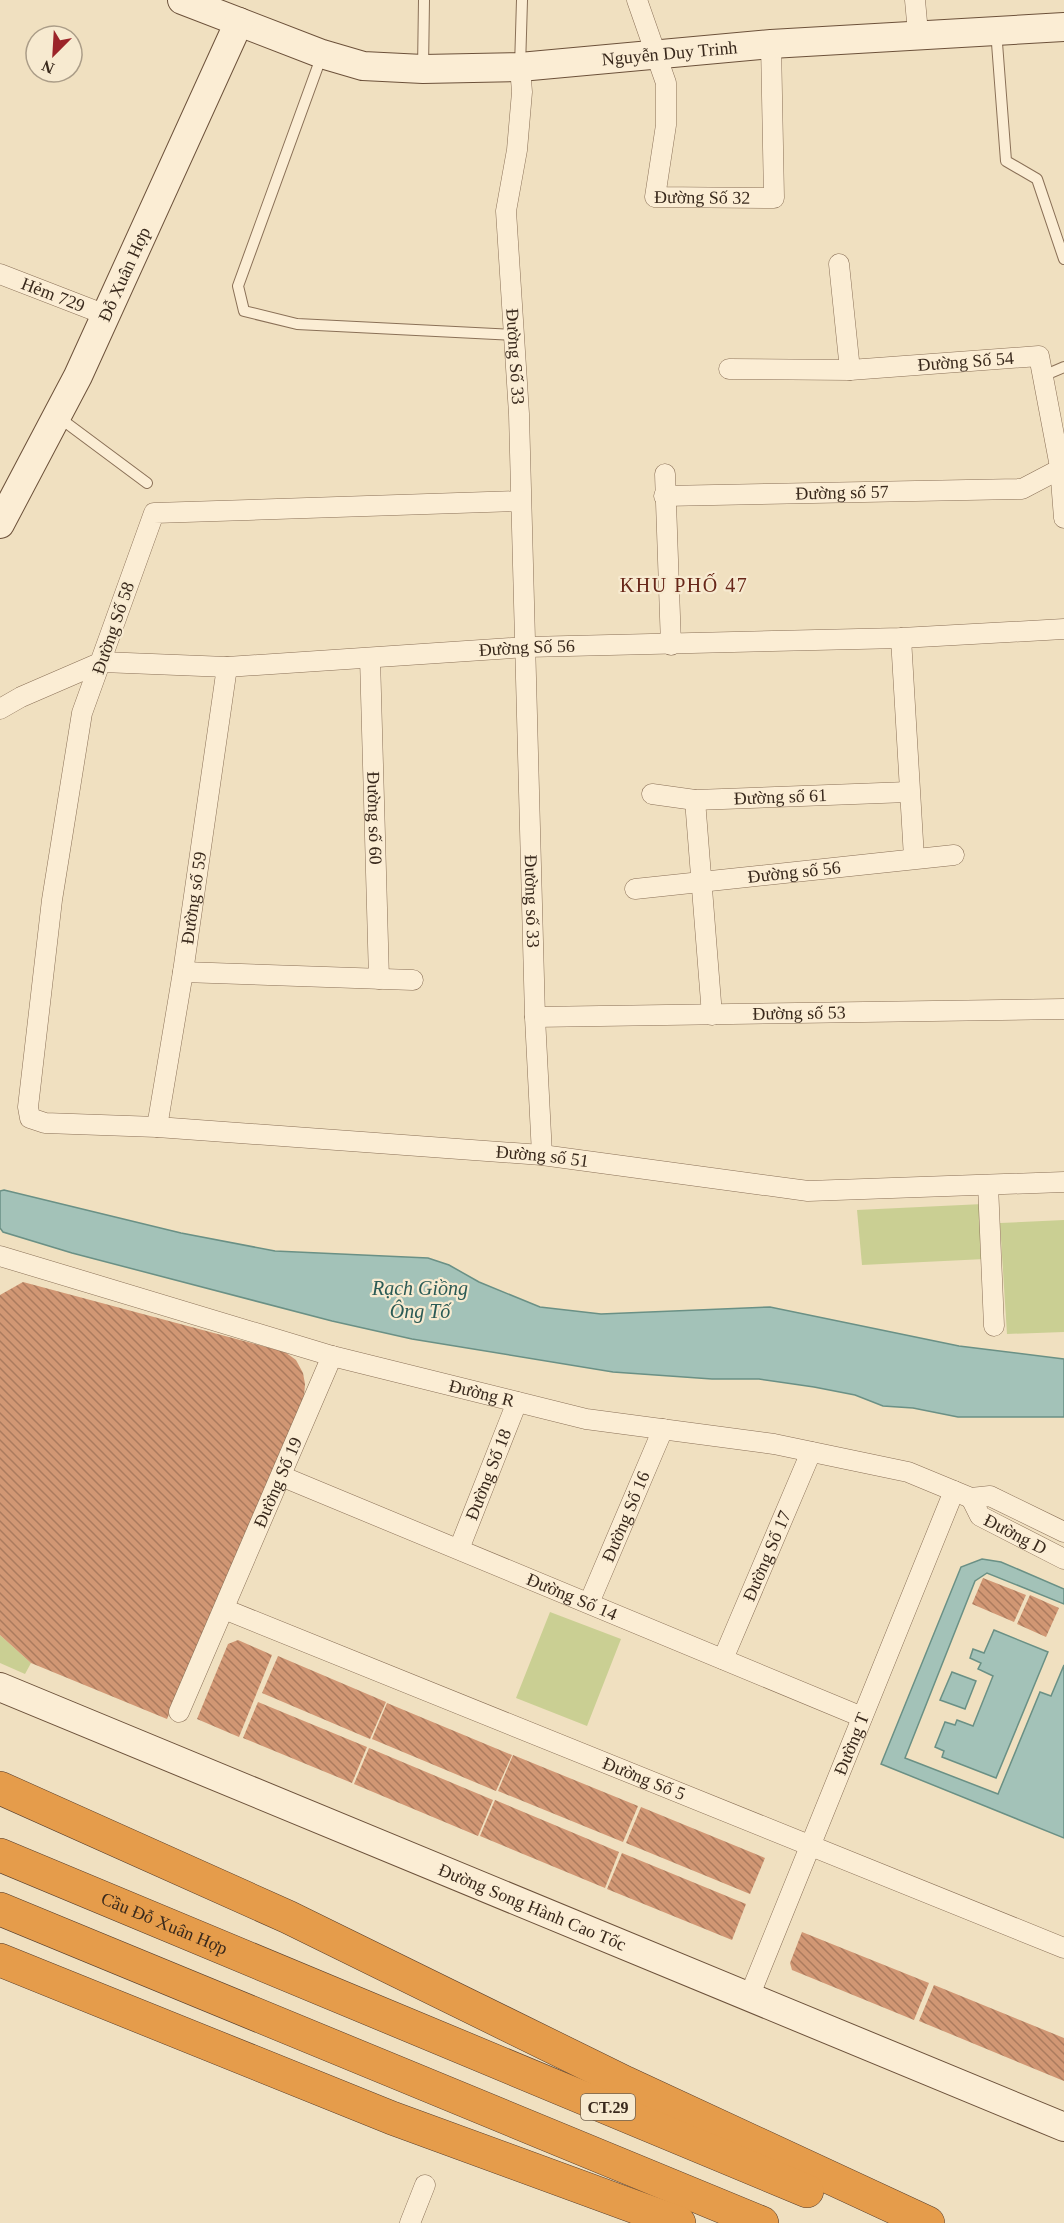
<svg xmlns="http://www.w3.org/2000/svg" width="1064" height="2223" viewBox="0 0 1064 2223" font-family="Georgia,serif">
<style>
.green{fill:#cacf93}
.water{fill:#a3c2b8;stroke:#6a9085;stroke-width:1.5}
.building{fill:url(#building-back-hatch)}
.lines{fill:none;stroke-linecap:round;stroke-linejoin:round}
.service-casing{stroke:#8a7057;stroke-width:12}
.minor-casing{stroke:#8a7057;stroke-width:21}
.secondary-casing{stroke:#6c513a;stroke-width:30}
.motorway-casing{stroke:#583e2c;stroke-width:34}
.service{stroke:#fbedd4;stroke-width:10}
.minor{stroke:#fbedd4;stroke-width:20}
.secondary{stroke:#fbedd4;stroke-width:28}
.motorway{stroke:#e59c4b;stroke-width:33}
.labels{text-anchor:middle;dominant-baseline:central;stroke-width:4.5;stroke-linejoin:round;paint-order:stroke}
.shield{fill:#f7ead0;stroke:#726352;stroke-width:1.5}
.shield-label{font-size:16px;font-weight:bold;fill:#39291c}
.street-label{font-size:18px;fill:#39291c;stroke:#f7ead0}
.neighbourhood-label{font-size:20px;letter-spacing:1.5px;fill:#682719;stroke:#f7ead0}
.water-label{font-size:20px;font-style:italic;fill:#2a5a55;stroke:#f7ead0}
</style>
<defs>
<pattern id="building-back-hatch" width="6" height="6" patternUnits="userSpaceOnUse" patternTransform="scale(1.5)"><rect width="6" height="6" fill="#d19774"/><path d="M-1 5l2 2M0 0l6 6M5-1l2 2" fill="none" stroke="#ab7b5e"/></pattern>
</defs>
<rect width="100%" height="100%" fill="#f0e0c0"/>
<path class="green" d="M983,1204L985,1259L862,1265L857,1210Z
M1064,1220V1332L1007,1334L1000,1223Z
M550,1612L621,1639L587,1726L516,1698Z
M0,1635L31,1663L25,1674L0,1663Z"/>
<path class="water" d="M4,1190L181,1233L275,1251L428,1258L449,1265L479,1282L540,1307L601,1314L770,1307L959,1346L1064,1359V1417H958L913,1408L883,1406L855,1395L814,1387L759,1379H712L613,1372L412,1339L332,1321L72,1253L3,1232L0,1228V1191Z
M982,1559L1001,1562L1064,1589V1604L987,1573L975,1581L905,1758L998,1794L1040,1692L1051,1696L1064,1665V1838L881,1764L961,1567Z
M994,1630L1048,1652L996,1778L942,1757L944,1751L935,1747L945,1722L955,1725L957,1720L973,1726L993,1676L978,1669L981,1663L970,1658L973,1649L984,1653Z
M952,1672L976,1681L965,1709L940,1700Z"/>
<path class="building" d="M23,1282L285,1352L296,1360L303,1373L305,1384L304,1397L167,1719L31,1663L0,1635V1295Z
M983,1578L1026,1595L1014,1622L972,1604Z
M1030,1595L1059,1608L1046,1637L1017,1624Z
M238,1640L272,1655L239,1737L197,1719L228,1644Z
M278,1656L386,1702L370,1739L262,1693Z
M258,1702L367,1747L352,1783L243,1738Z
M387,1703L512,1755L496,1791L372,1739Z
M369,1748L493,1800L478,1836L354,1784Z
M513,1755L638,1806L623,1842L498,1791Z
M495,1800L619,1852L605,1888L480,1836Z
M641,1807L765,1858L750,1894L626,1843Z
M622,1853L746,1904L732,1940L607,1889Z
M802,1932L929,1983L914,2020L792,1970L790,1963Z
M934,1985L1064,2038V2081L919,2021Z"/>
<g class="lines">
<defs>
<path id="service" d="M996,30L1006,161L1037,179L1064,259
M322,55L238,286L244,311L297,324L513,335
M520,67L522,0
M423,69L424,0
M1043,376L1064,367
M57,416L147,483"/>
<g id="minor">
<path id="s1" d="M637,0L666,83V125L655,197L774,198L771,44"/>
<path d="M915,0L918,33"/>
<path id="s2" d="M520,67L522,92L517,150L506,211L519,414L535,1017L542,1155"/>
<path d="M839,264L850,370"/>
<path id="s3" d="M0,274L106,315"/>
<path id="s4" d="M729,369L850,370L1039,356L1060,467L1064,518"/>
<path d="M665,474L671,645"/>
<path id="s5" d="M664,496L1022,489L1064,467"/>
<path id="s6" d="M520,501L154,513L82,713L52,900L28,1107L30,1118L45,1123L157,1127L542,1155L808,1191L1064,1182"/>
<path d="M901,638L914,858"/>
<path id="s7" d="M370,658L379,979"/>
<path id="s8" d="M0,709L21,697L102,662L227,667L527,647L901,638L1064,629"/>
<path id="s9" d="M652,794L695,800L908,792"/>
<path d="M695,800L712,1015"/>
<path id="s10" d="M635,889L954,855"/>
<path d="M183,972L413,980"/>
<path id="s11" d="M535,1017L1064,1009"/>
<path id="s12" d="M157,1127L183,972L227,667"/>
<path d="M988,1185L994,1326"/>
<path id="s13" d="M0,1256L332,1356L586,1419L774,1444L908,1472L971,1498L990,1496L1064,1532"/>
<path id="s14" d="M281,1476L862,1717"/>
<path id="s15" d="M971,1498L980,1516L1064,1559"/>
<path id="s16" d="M459,1549L517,1402"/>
<path id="s17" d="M589,1603L663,1429"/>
<path id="s18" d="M224,1609L1064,1948"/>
<path id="s19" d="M723,1659L811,1452"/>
<path id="s20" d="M179,1712L332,1356"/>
<path id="s21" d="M749,1997L954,1491"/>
<path d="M410,2223L425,2185"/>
</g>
<g id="secondary">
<path id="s22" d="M182,0L322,54L363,66L423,69L520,67L771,44L1064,27"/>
<path id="s23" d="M0,524L78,376L239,22"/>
<path id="s24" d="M0,1687L1064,2127"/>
</g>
<g id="motorway">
<path d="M0,1788L288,1917L626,2083L928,2223"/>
<path id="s25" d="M0,1855L807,2191"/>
<path d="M0,1909L762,2223"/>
<path d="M0,1960L392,2118L679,2223"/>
</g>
</defs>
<use href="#service" class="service-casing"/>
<use href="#minor" class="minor-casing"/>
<use href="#secondary" class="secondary-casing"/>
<use href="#motorway" class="motorway-casing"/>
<use href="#service" class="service"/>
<use href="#minor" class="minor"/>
<use href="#secondary" class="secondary"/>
<use href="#motorway" class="motorway"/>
</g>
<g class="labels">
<rect class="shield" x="581" y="2094" width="54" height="26" rx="4.5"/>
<g class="shield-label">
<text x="608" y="2107">CT.29</text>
</g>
<g class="street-label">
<text stroke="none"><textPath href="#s22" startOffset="500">Nguyễn Duy Trinh</textPath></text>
<text stroke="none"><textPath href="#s1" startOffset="250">Đường Số 32</textPath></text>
<text stroke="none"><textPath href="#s23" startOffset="279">Đỗ Xuân Hợp</textPath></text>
<text stroke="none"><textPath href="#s3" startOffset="57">Hẻm 729</textPath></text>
<text stroke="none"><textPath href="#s2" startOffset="291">Đường Số 33</textPath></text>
<text stroke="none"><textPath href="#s4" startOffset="237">Đường Số 54</textPath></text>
<text stroke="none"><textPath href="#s5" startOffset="178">Đường số 57</textPath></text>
<text transform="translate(113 628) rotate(-71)">Đường Số 58</text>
<text stroke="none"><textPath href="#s8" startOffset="538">Đường Số 56</textPath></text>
<text stroke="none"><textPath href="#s9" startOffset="129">Đường số 61</textPath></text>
<text stroke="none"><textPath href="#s7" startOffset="160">Đường số 60</textPath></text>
<text stroke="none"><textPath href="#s10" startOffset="160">Đường số 56</textPath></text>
<text stroke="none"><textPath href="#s12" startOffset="232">Đường số 59</textPath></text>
<text stroke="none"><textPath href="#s2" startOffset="836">Đường số 33</textPath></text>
<text stroke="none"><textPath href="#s11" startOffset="264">Đường số 53</textPath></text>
<text stroke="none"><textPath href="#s6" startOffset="1502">Đường số 51</textPath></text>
<text stroke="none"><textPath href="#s13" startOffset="501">Đường R</textPath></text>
<text stroke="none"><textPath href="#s16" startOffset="80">Đường Số 18</textPath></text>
<text stroke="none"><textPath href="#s20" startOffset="250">Đường Số 19</textPath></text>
<text stroke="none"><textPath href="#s17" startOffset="94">Đường Số 16</textPath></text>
<text stroke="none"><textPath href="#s15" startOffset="60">Đường D</textPath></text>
<text stroke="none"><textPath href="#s19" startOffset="112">Đường Số 17</textPath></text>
<text stroke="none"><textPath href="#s14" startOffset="315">Đường Số 14</textPath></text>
<text stroke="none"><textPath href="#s21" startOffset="273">Đường T</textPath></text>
<text stroke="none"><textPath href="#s18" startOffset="453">Đường Số 5</textPath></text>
<text stroke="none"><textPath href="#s24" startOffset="576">Đường Song Hành Cao Tốc</textPath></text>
<text stroke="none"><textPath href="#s25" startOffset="178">Cầu Đỗ Xuân Hợp</textPath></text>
</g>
<g class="neighbourhood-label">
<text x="684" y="585">KHU PHỐ 47</text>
</g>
<g class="water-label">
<text x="420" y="1288">Rạch Giồng<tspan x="420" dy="23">Ông Tố</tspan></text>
</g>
</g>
<g transform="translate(54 54) rotate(204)"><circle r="28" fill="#f7ead0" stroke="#ab9d88" stroke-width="1.5"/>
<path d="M0-4.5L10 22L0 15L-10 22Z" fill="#9c2429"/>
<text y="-9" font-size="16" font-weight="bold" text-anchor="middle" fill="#39291c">N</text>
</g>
</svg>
